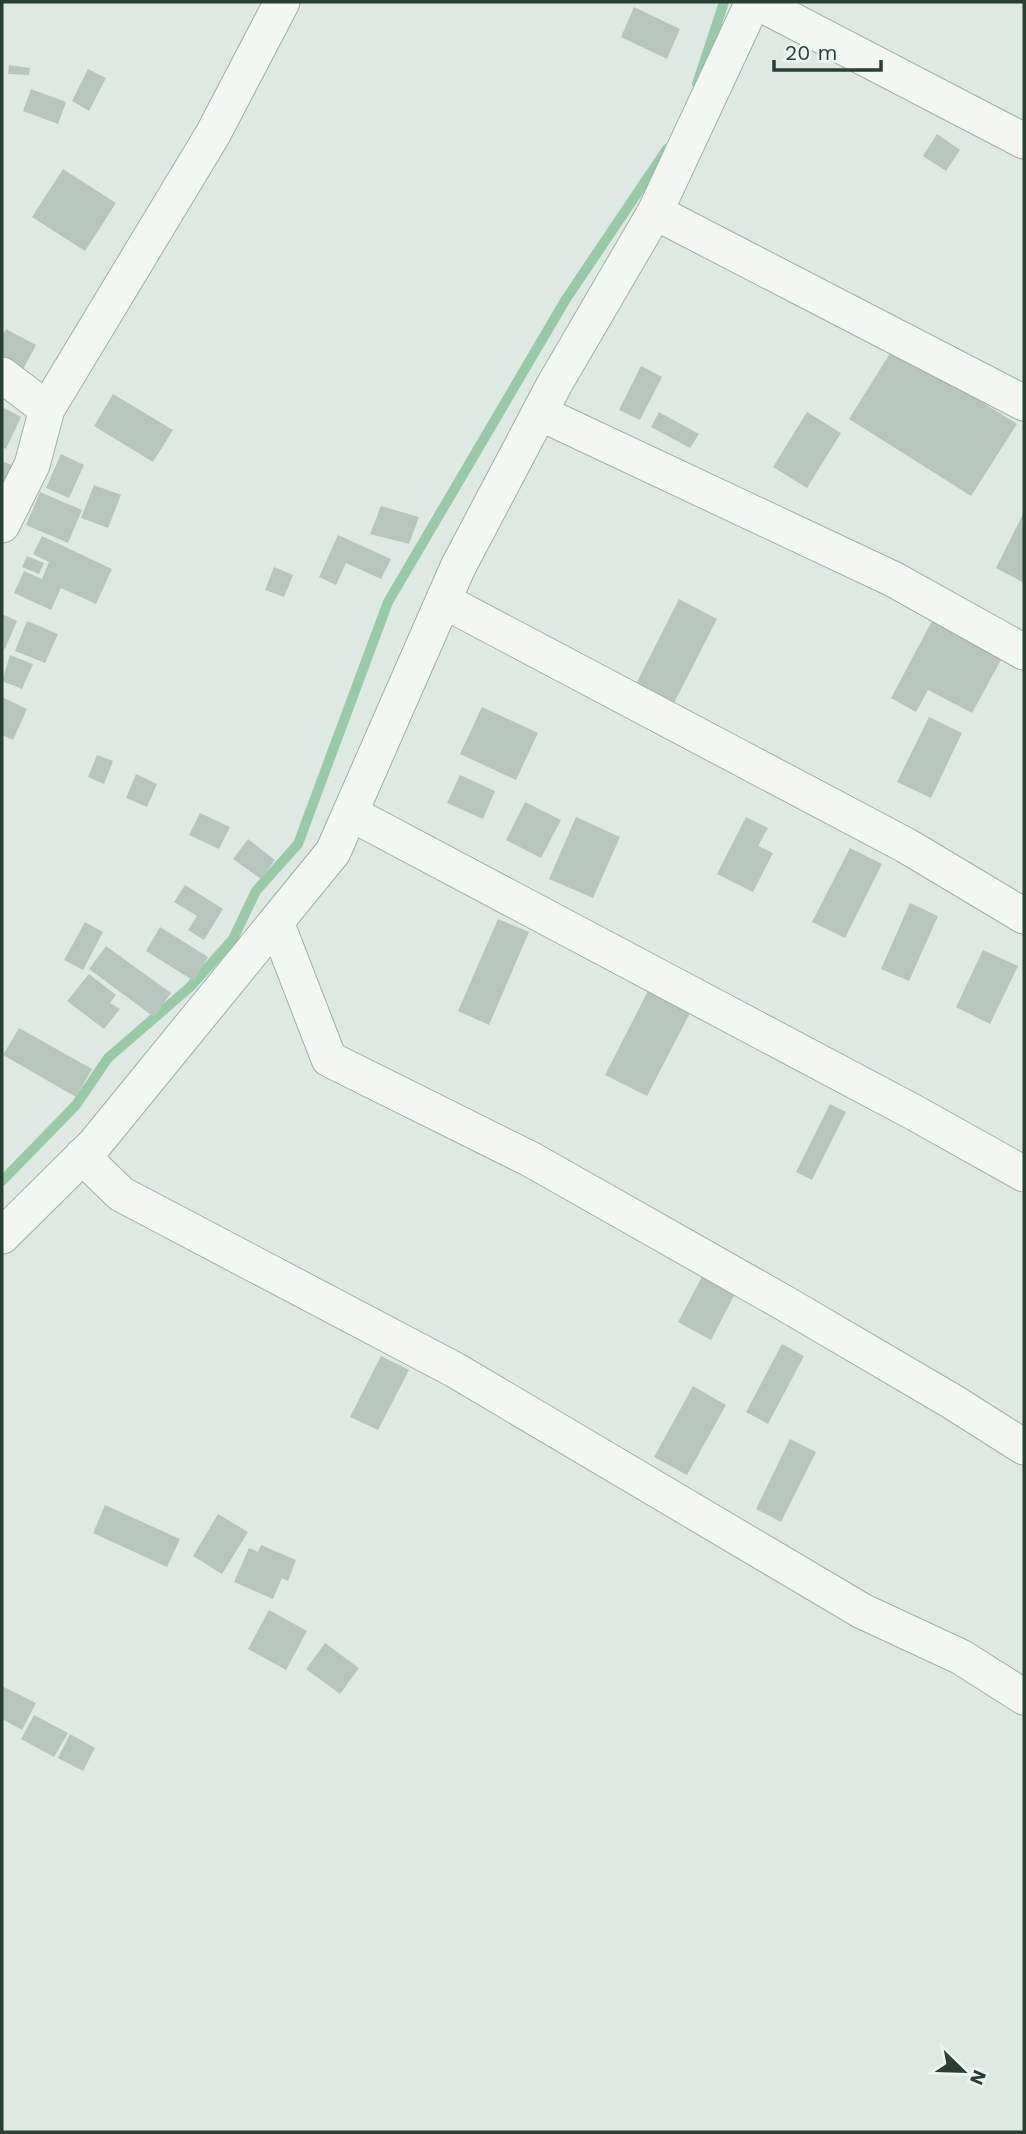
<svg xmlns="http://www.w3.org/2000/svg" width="1026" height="2134" viewBox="0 0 1026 2134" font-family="'Work Sans',sans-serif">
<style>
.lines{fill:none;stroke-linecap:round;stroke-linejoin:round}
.stream{stroke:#99caa8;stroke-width:10}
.building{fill:#b6c6bc}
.street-casing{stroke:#a0b0a7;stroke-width:37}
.street{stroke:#f2f7f4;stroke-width:35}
</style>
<rect width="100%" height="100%" fill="#dfe9e3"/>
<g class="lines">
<path class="stream" d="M697,84L724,2
M2,1181L76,1105L108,1058L190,987L233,939L256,891L298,844L388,602L566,299L667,149"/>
</g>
<path class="building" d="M634,7L680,29L667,59L621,37Z
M9,65L30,68L29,75L8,74Z
M88,69L106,78L89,111L72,101Z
M31,89L66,102L58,124L23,111Z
M937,134L960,150L946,171L923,156Z
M63,169L116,203L85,251L32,217Z
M6,329L36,345L20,375L2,366V336Z
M894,347L1017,424L971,496L849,419Z
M641,366L662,377L640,420L619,410Z
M113,394L173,430L153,462L94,426Z
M2,407L21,417L6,449L2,447Z
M659,412L699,434L690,448L651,427Z
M807,412L841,433L807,488L773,467Z
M61,454L84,465L69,498L46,488Z
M2,461L14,466L2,493Z
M94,485L121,495L108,528L81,518Z
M40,492L82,510L68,543L26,525Z
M381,506L419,517L409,544L370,534Z
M1024,512V583L996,568Z
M338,535L391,559L381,579L346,563L336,585L319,577Z
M42,536L112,569L96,604L61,588L51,610L14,593L24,571L42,579L49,562L33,554Z
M27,556L44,563L39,574L22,567Z
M274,567L293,575L284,597L265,590Z
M679,599L717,619L674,703L636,684Z
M2,614L17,621L5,649L2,647Z
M27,621L58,634L45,663L15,651Z
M932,621L1002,658L972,713L928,690L916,712L891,698Z
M10,655L33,664L22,689L2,681Z
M2,697L27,709L13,740L2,735Z
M482,707L538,733L516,780L460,754Z
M929,717L962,733L931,798L897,782Z
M97,755L113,761L104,784L88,777Z
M136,774L157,784L147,807L126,798Z
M460,775L495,791L483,819L447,803Z
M525,802L561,820L541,858L506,840Z
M200,813L230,827L219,849L189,835Z
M576,817L620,837L593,898L549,879Z
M746,817L768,828L758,846L773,853L753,892L717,874Z
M248,839L275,860L261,879L233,859Z
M850,848L882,864L845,938L812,922Z
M185,885L223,909L204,940L188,930L197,916L174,902Z
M910,903L938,916L909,981L881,969Z
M498,919L529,932L489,1025L458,1011Z
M85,922L103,932L83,970L64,960Z
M160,927L208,957L194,981L146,951Z
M106,946L171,993L154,1017L89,969Z
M983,950L1018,966L990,1024L956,1007Z
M89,974L116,995L110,1003L120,1009L104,1029L67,1001Z
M648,991L690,1013L647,1096L605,1075Z
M19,1028L92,1069L76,1097L3,1055Z
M830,1104L846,1112L812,1180L796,1172Z
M705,1271L738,1288L711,1340L678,1322Z
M782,1344L804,1356L768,1424L746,1412Z
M381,1356L409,1370L378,1430L350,1417Z
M693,1386L726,1405L687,1475L654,1457Z
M790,1439L816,1452L781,1522L756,1509Z
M105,1505L180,1539L167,1567L93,1533Z
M218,1514L248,1532L222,1574L193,1556Z
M261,1545L296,1560L288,1581L282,1578L273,1599L234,1582L249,1548L258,1552Z
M269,1610L307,1631L286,1670L248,1649Z
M325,1643L359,1668L340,1694L306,1669Z
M2,1686L36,1703L22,1730L2,1719Z
M34,1715L68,1733L54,1757L21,1739Z
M70,1734L95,1748L83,1771L58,1758Z"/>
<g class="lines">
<defs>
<path id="street" d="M757,2L1024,141
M655,212L1024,403
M2,375L47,409
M540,413L893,579L1024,652
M2,525L32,465L47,409L213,134L282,2
M444,601L907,846L1024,916
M350,813L915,1113L1024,1174
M276,922L329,1059L532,1160L786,1304L953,1402L1024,1447
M82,1156L121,1194L455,1370L862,1611L961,1657L1024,1697
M2,1236L94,1145L333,852L458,567L554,385L655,212L753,2"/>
</defs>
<use href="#street" class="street-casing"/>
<use href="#street" class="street"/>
</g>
<rect width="1026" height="2134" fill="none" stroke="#274032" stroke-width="7"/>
<g transform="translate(963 2071) rotate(113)" stroke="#eef6f1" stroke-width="5" paint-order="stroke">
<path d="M0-5L12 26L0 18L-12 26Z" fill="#274032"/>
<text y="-10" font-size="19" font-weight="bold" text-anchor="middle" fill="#274032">N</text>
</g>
<path d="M774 60v10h107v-10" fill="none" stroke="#274032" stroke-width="3.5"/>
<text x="785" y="60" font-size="21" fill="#274032" stroke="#eef6f1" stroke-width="5" paint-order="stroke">20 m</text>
</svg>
